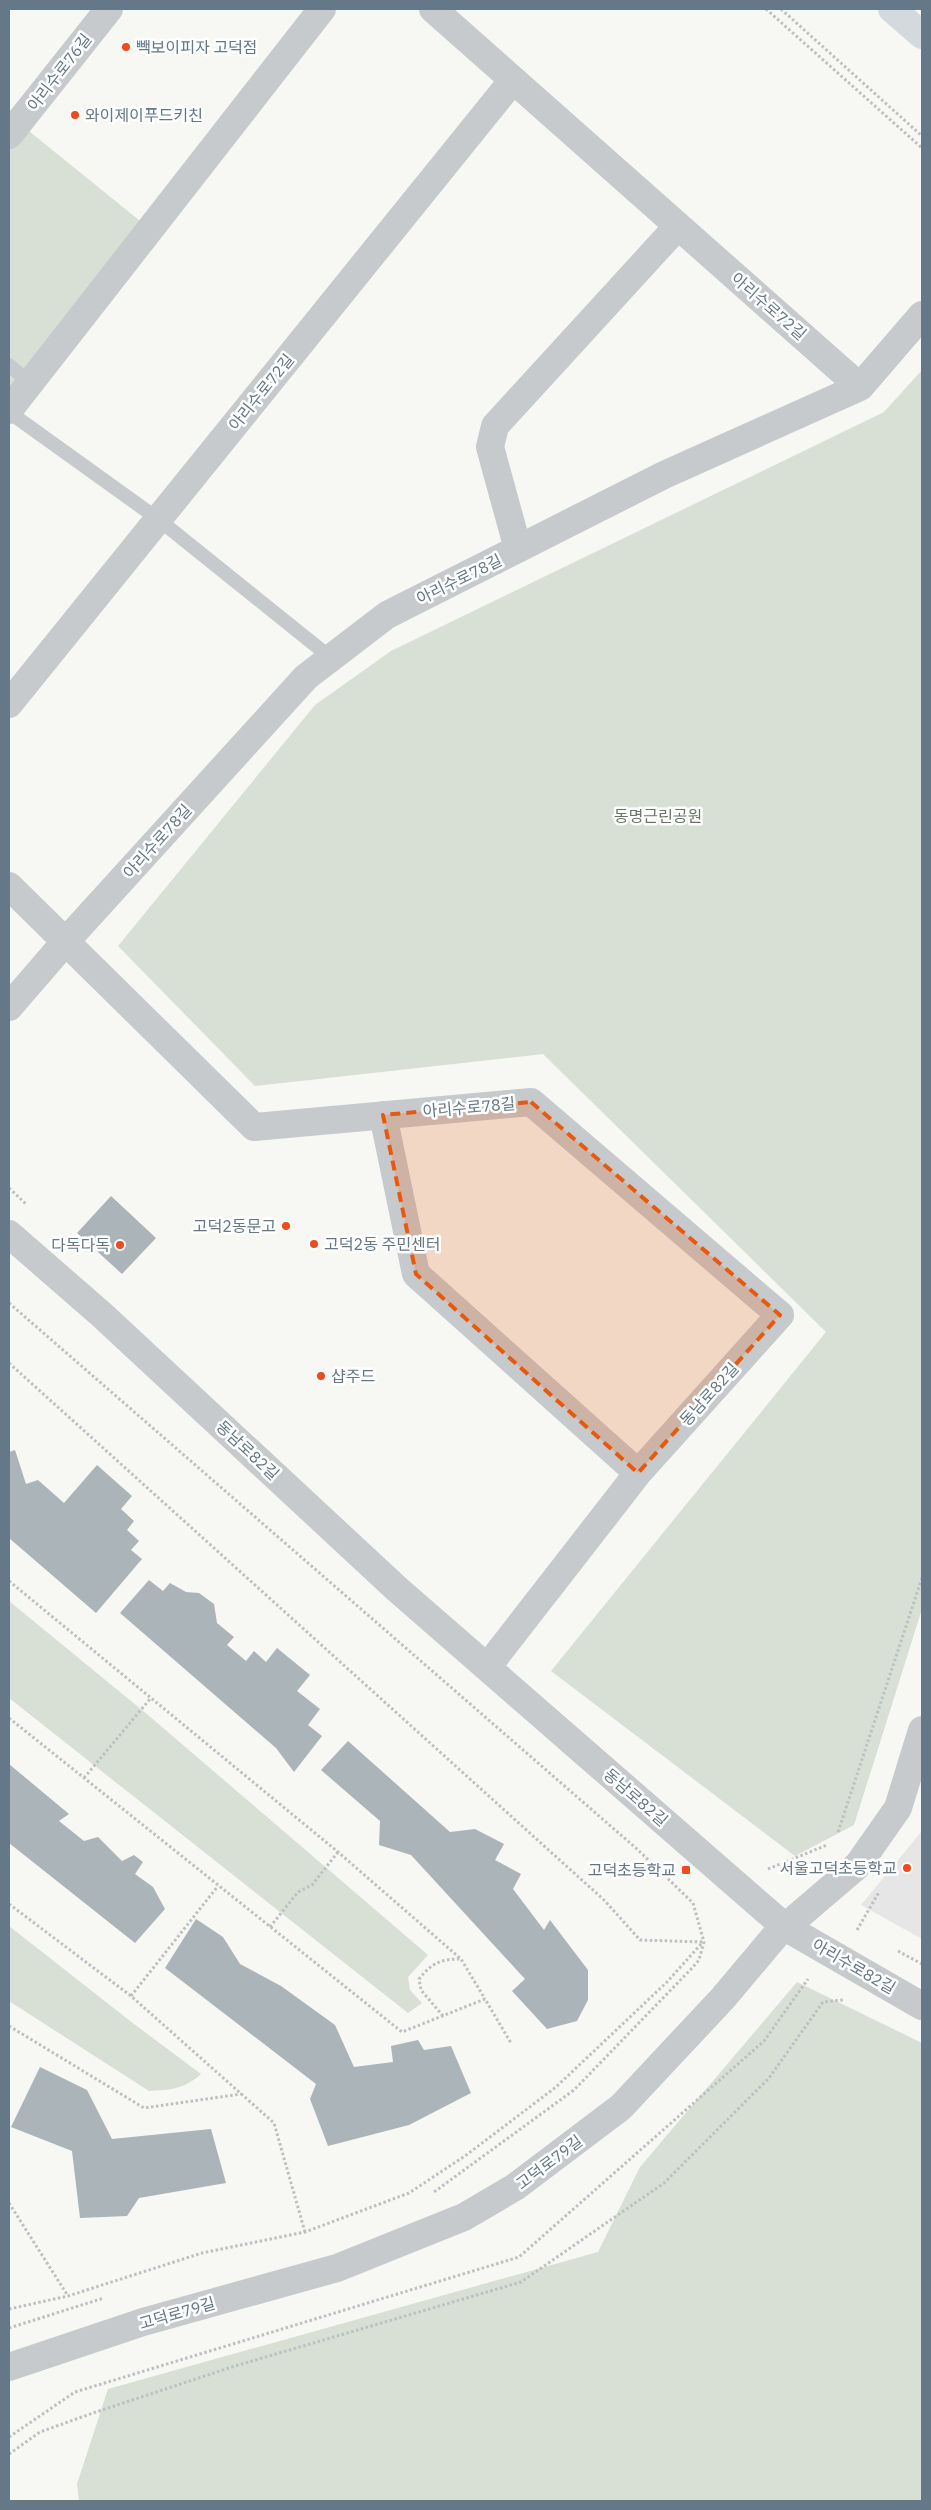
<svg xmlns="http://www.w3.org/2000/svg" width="931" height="2510" viewBox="0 0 931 2510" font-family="'IBM Plex Sans','Noto Sans KR',sans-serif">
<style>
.built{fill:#e5e6e5}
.green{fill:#d8dfd4}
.building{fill:#abb4b9}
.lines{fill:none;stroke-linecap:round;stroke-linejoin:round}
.path{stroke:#bdc0c2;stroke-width:3;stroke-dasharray:2.5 2.5;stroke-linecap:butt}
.service{stroke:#c6cacd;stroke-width:14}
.minor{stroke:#c6cacd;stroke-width:28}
.secondary{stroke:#d4d9dd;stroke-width:28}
.marked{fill:#e8590c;fill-opacity:0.2;stroke:#e8590c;stroke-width:4;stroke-dasharray:10 6;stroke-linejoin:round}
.poi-dot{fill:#ee4c1d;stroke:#fff;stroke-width:2}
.labels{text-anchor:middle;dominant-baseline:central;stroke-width:5;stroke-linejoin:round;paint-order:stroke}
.poi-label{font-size:16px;fill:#647887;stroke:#fff;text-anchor:start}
.street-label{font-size:16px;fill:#647887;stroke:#fff}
.park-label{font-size:16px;fill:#65785f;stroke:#fff}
</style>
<rect width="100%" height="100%" fill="#f7f7f4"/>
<path class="built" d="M922,1831V1939L861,1905Z"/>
<path class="green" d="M19,123L150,229L9,410V135Z
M922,370V1609L854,1825L795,1856L551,1671L826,1332L543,1054L255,1086L118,946L315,705L391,651L884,412Z
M9,1601L148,1715L428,1955L408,1977L410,1990L422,2003L408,2013L9,1698Z
M9,1926L134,2024L201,2074C184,2089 171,2090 149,2091L9,2001Z
M797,1982L922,2043V2501H79L77,2484L108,2389L598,2252L640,2167Z"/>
<path class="building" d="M111,1196L156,1238L122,1274L77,1233Z
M15,1450L26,1484L38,1480L64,1503L97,1465L132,1496L121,1509L134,1521L127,1530L139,1541L131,1550L142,1559L96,1613L9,1538V1452Z
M149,1580L163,1591L170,1583L186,1592L199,1593L214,1604L217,1623L234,1637L227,1645L246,1661L254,1651L266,1662L277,1648L310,1675L297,1691L320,1709L308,1725L322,1736L294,1772L276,1748L120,1613Z
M348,1741L450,1832L475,1829L504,1844L495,1860L521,1874L513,1889L544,1930L550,1920L588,1970V2000L577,2021L547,2029L512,1991L525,1979L411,1855L379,1845L380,1821L321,1770Z
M9,1764L69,1814L59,1821L84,1841L98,1837L122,1861L134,1855L143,1862L135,1874L153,1887L165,1909L135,1943L9,1843Z
M196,1919L223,1937L240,1964L281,1986L335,2025L354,2067L393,2062L391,2046L418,2040L424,2050L451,2046L471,2093L409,2125L328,2146L310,2099L316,2084L165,1968Z
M40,2067L87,2090L112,2139L211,2129L226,2183L139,2198L127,2216L80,2218L72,2151L11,2127Z"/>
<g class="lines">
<path class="path" d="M766,9L922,148
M781,9L922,136
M9,1188L27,1205
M9,1303L637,1849L693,1903L704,1942L699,1960L693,1967L574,2090L434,2192
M9,1363L604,1900L640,1940L704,1942
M9,1581L338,1852L461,1959L485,1999
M9,1718L402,2032L485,1999L511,2043
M84,1778L150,1699
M838,1832L922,1578
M768,1869L827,1845
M9,1904L131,1996L274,2123L305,2232
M270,1927L298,1892L312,1885L338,1852
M857,1930L879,1892
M898,1951L922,1964
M131,1996L218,1886
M443,2016L421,1990L419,1979C432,1963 440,1959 461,1959
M9,2026L144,2108L241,2094
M9,2203L68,2296
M9,2309L68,2296L202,2253L305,2232L409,2193L465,2156L556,2087L667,1982L702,1943
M9,2328L104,2298
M9,2437L75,2392L519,2257L764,2041L808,1979
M9,2454L40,2432L93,2413L235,2366L521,2282L664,2183L769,2078L823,2002L844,2000"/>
<path class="service" d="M9,365L30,383
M9,412L158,519L331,658"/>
<path class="minor" d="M433,9L860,387
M9,135L109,9
M9,410L322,9
M518,549L490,447L495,426L678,226
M9,704L513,80
M9,886L254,1127L531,1102L780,1315L638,1473L488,1666
M9,1007L66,941L306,677L387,615L664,475L860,387L922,315
M383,1115L416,1274L638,1473
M9,1234L102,1315L397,1589L785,1927L922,2006
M9,2367L143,2322L337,2268L464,2217L515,2187L621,2107L723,1998L776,1935L858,1865L898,1808L922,1730"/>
<path class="secondary" d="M892,9L922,35"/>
</g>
<path class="marked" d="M531,1102L780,1315L638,1473L416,1274L383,1115Z"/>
<g class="poi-dot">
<circle cx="126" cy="47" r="5"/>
<circle cx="75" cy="115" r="5"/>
<circle cx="286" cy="1226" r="5"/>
<circle cx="314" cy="1244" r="5"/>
<circle cx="120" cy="1245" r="5"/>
<circle cx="321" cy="1376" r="5"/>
<circle cx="907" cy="1868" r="5"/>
<rect x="681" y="1865" width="10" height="10" rx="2.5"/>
</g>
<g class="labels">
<g class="poi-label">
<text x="136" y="47">빽보이피자 고덕점</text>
<text x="85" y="115">와이제이푸드키친</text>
<text x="276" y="1226" text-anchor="end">고덕2동문고</text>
<text x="324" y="1244">고덕2동 주민센터</text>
<text x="110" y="1245" text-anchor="end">다독다독</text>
<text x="331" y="1376">샵주드</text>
<text x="897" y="1868" text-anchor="end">서울고덕초등학교</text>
<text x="676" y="1870" text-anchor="end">고덕초등학교</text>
</g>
<g class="street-label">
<text transform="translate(59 72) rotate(-52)">아리수로76길</text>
<text transform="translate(769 306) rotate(41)">아리수로72길</text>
<text transform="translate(261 392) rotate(-51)">아리수로72길</text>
<text transform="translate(459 579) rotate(-26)">아리수로78길</text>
<text transform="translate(157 841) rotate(-48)">아리수로78길</text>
<text transform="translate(469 1107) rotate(-5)">아리수로78길</text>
<text transform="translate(709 1394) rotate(-48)">동남로82길</text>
<text transform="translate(248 1450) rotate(43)">동남로82길</text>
<text transform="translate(636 1797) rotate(41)">동남로82길</text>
<text transform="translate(854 1966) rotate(30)">아리수로82길</text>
<text transform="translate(549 2162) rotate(-37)">고덕로79길</text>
<text transform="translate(177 2313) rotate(-16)">고덕로79길</text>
</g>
<g class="park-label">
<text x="658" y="816">동명근린공원</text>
</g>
</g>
<rect width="931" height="2510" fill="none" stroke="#647887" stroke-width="20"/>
</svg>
